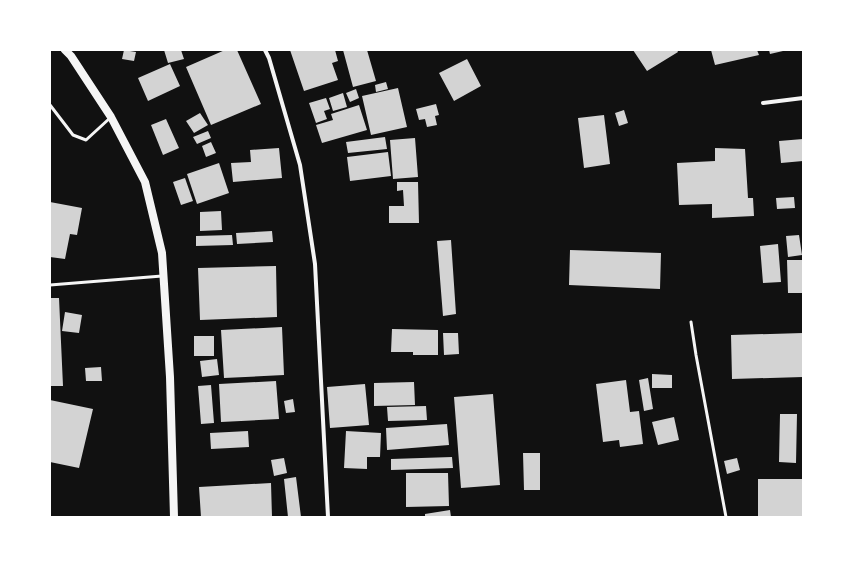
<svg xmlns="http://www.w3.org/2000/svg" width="853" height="567" viewBox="0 0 853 567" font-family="Manrope,sans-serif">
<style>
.building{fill:#d3d3d3}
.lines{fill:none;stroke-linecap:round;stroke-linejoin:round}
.service{stroke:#f5f5f5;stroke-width:3}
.minor{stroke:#f5f5f5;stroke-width:4}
.secondary{stroke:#f5f5f5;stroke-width:8}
</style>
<rect width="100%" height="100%" fill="#111"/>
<path class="building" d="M124,50L136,52L134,61L122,59Z
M164,50H181L184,59L168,63Z
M225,50H237L261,104L211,125L186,67Z
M290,50H335L338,61L332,63L338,80L304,91Z
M343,50H367L376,81L353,87Z
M633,50H677L678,52L647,71Z
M711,50H757L759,55L715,65Z
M769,50H783V51L770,54Z
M467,59L481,86L454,101L439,73Z
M170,64L180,86L148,101L138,78Z
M386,82L388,89L376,92L375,85Z
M398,88L407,127L371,135L362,96Z
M356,89L359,98L350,102L346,93Z
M343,93L347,107L333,111L329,98Z
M326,98L330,109L324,111L327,119L316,123L309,103Z
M436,104L439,115L435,116L437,125L427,127L425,119L419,120L416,109Z
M359,105L367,130L322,143L316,125L333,120L331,114Z
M624,110L628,123L619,126L615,113Z
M200,113L208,125L194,133L186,121Z
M604,115L610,164L584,168L578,118Z
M166,119L179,148L163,155L151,125Z
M208,131L211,138L197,144L193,137Z
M385,137L387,149L348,153L346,142Z
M415,138L418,177L393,179L390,140Z
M803,139V161L781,163L779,141Z
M211,142L216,153L206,157L202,146Z
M279,148L282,178L233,182L231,163L251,162L250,150Z
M715,148L745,149L748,198H753L754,216L712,218V204L679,205L677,163L715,161Z
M388,152L391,176L350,181L347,157Z
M219,163L229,193L197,204L187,174Z
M185,178L193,201L181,205L173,182Z
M397,182H418L419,223H389V206H404L403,190L397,191Z
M794,197L795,208L777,209L776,198Z
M50,202L82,208L77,235L70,234L65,259L50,257Z
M221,211L222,230L200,231V212Z
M272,231L273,242L237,244L236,233Z
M232,235L233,245L196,246V236Z
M799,235L802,255L788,257L786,236Z
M451,240L456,314L443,316L437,241Z
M778,244L781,282L763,283L760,246Z
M570,250L661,253L660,289L569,285Z
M787,260H803V293H788Z
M276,266L277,317L200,320L198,268Z
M50,298H59L63,386H50Z
M65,312L82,315L79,333L62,331Z
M282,327L284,375L224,378L221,330Z
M392,329L438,330V355H413V352H391Z
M443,333H458L459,354L444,355Z
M803,333V377L732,379L731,335Z
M194,336H214V356H194Z
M217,359L219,375L202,377L200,361Z
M101,367L102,381H86L85,368Z
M652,374L672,375V388H652Z
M648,378L653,409L644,411L639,380Z
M626,380L630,412L639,411L643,444L620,447L619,440L603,442L596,384Z
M276,381L279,419L221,422L219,384Z
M414,382L415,405L374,406V383Z
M365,384L369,425L330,428L327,387Z
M211,385L214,423L201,424L198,386Z
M493,394L500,485L461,488L454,397Z
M293,399L295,412L286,413L284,401Z
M50,400L93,409L79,468L50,462Z
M426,406L427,420L388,421L387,407Z
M780,414H797L796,463L779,462Z
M674,417L679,440L658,445L652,422Z
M447,424L449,445L387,450L386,428Z
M248,431L249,447L211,449L210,433Z
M346,431L381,433L380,457H367V469L344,468Z
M523,453H540V490H524Z
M452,457L453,468L391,470V459Z
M284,458L287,473L274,476L271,460Z
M737,458L740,470L727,474L724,461Z
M406,473H448L449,506L406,507Z
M296,477L301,517H288L284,479Z
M758,479H803V516H758Z
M271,483L272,517H201L199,487Z
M450,510L451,517H425V514Z"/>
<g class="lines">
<path class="service" d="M50,105L73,135L86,140L110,118
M50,285L162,276
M691,322L696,355L726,517"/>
<path class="minor" d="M265,50L269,58L300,165L315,264L328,517
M763,103L803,98"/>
<path class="secondary" d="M65,50L71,56L111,117L145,182L162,253L170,377L174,517"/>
</g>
<rect width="853" height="567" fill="none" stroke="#ffffff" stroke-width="102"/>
</svg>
